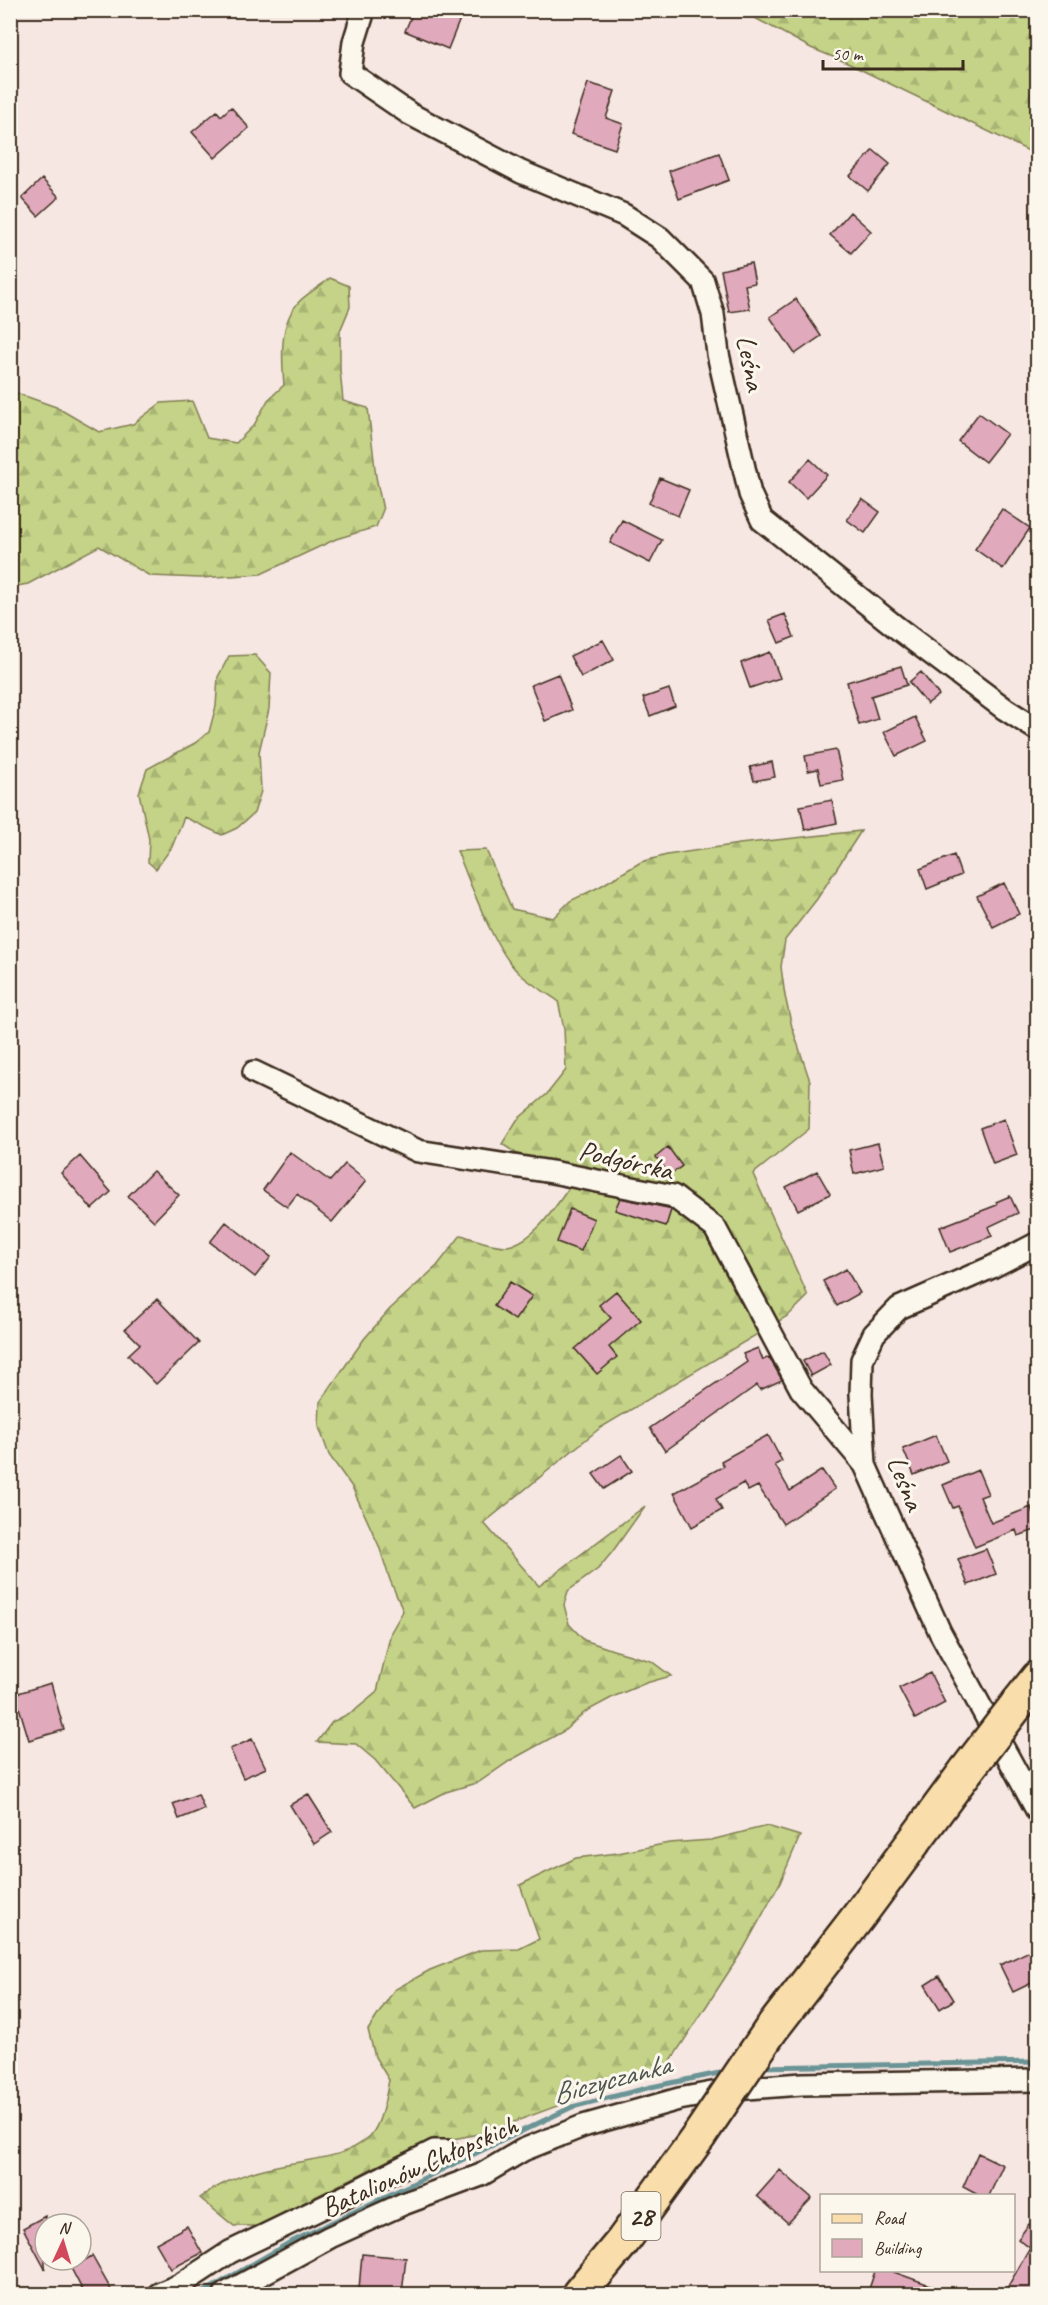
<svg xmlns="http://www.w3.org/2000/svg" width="1048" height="2305" viewBox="0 0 1048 2305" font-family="Caveat,sans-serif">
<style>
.forest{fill:url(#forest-firs);stroke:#807e52;stroke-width:1.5}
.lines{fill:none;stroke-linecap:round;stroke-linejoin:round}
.stream{stroke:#6b9495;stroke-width:5}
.building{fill:#e1a9bc;stroke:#3b2a1e;stroke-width:1.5}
.street-casing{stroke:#3b2a1e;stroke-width:26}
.primary-casing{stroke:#3b2a1e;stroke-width:38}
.street{stroke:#fbf7ec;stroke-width:21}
.primary{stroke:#f9deab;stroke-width:33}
.primary-bridge-casing{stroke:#3b2a1e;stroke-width:38;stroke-linecap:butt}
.primary-bridge{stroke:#f9deab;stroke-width:33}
.labels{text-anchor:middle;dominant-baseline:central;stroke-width:6;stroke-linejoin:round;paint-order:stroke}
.shield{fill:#fbf7ec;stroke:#75685c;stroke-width:1.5}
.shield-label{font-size:27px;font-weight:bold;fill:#3b2a1e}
.street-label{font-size:28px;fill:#3b2a1e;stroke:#fbf7ec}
.water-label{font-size:30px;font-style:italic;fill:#4f5650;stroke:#fbf7ec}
</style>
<defs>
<pattern id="forest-firs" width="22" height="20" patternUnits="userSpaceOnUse" patternTransform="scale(1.5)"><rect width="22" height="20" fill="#c4d387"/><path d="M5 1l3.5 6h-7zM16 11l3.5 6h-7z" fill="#a9b574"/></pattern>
</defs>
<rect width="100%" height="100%" fill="#f6e7e2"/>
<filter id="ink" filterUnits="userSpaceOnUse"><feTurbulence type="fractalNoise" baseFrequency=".0167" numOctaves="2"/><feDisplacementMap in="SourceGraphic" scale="12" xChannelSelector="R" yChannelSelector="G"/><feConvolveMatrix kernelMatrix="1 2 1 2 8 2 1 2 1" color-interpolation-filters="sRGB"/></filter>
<g filter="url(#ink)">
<path class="forest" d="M742,11H1037V155L843,61L811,48Z
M330,278L349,286L350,307L340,331V370L343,401L368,408L376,477L383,510L376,527L336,539L261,574L200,578L150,576L99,546L28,584L11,587V391L56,407L99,432L133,424L161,403L192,401L207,438L236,443L254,425L268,400L284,385C282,360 279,325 297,304C304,295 321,286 330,278Z
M255,655L271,673L269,709L259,752L261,791L254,813L237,828L222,835L184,817L172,847L156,869L148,862L149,839L139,793L147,769L195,743L209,732L216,706L218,677L229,656Z
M861,831L817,899L785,940L781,967L785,996L792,1027L810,1081L809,1129L753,1174L808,1296L789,1315L600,1428L484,1523L539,1586L645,1506L613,1551L598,1569L568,1591L564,1605L569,1624L584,1640L613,1650L651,1661L671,1676L646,1683L615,1696L585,1712L564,1731L511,1760L479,1782L446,1792L415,1808L375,1760L356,1744L317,1742L332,1722L354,1711L377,1692L391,1632L403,1611L390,1580L379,1546L352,1487L329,1455L319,1427L320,1402L364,1339L390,1309L437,1266L461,1235C474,1239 500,1249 512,1245C537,1237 554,1208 569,1188L502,1144L517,1120L547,1094L566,1070L564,1029L558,1001C545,992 531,984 520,974C494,951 471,884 457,851L486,850L512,909L553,918L570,901L599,887L641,862L667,855L739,844Z
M767,1826L800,1836L780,1883L743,1950L668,2065L484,2133L417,2146L257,2226H234L200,2198C226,2178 261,2168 293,2163C320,2158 349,2156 370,2136C381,2125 386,2096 389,2080L375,2057L368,2030L394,1990L430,1970L481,1950L519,1949L539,1939L520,1885L576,1858L618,1853L669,1843L711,1840Z"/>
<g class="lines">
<path class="stream" d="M759,2067L1038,2062
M201,2294L289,2243L572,2107L651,2087L729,2071"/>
</g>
<path class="building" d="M414,10H453L462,14L448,49L405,31Z
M588,83L615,91L606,118L623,124L615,149L571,134Z
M231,107L249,128L215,158L192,132L217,111L221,116Z
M873,150L890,164L868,191L850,176Z
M719,153L729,180L679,199L669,171Z
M42,179L59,197L38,216L22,198Z
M850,212L871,231L851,253L830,235Z
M751,263L755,283L745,285L750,309L729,312L721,270Z
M796,299L821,336L795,354L770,317Z
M979,413L1007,434L985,462L958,441Z
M810,459L827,475L806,498L789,482Z
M660,478L689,490L678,516L649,503Z
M862,499L880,512L865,533L847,520Z
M1002,509L1030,528L1003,569L975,549Z
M622,520L662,540L650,563L610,543Z
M785,614L794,637L779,643L769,620Z
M603,640L614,660L581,677L570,656Z
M770,652L780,678L750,688L741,663Z
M901,666L907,685L871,696L878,719L859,725L847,682Z
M921,672L939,695L927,704L909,682Z
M558,674L572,710L545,721L531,685Z
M669,689L675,706L650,716L643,698Z
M915,717L927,741L896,756L884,732Z
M836,750L843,780L821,784L818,769L808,771L805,756Z
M772,762L775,777L754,781L750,767Z
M832,800L837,823L805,830L800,806Z
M954,855L961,875L927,889L920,869Z
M1004,883L1019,914L993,927L977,896Z
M1004,1119L1017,1155L993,1164L980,1128Z
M878,1143L884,1166L854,1174L849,1150Z
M668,1147L682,1166L670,1175L656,1157Z
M290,1152L330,1181L345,1164L366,1181L332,1222L297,1194L287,1207L263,1190Z
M80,1156L111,1192L92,1209L61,1173Z
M153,1171L179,1195L154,1221L128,1196Z
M817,1171L830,1194L798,1210L786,1187Z
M1010,1196L1018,1213L988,1227L992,1236L950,1252L940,1227L997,1205L996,1202Z
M620,1198L668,1208L671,1210L666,1226L615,1210Z
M570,1209L594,1219L581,1251L557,1242Z
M226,1222L271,1257L255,1277L210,1242Z
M846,1269L860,1293L837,1306L823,1281Z
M510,1282L532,1296L515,1320L494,1306Z
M616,1291L641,1320L609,1347L617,1357L597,1374L575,1349L611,1318L599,1305Z
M157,1299L199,1343L156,1384L128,1355L140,1344L125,1329Z
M758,1348L763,1360L769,1357L782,1380L760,1390L757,1385L665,1451L650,1428L747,1362L743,1354Z
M823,1351L831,1365L811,1376L803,1361Z
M768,1435L782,1461L775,1465L790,1491L822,1470L835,1489L783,1524L758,1486L748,1491L743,1483L716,1499L722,1510L692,1527L674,1493L724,1466L721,1461Z
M936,1435L947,1461L914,1475L903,1449Z
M621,1455L632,1471L604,1489L593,1474Z
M978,1470L988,1494L980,1497L991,1523L1031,1507L1038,1529L1018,1536L1016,1530L975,1547L958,1506L953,1508L943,1485Z
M986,1549L996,1574L968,1585L958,1559Z
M930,1673L945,1703L915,1719L899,1688Z
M51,1683L64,1730L29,1740L15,1694Z
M252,1739L266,1768L243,1778L230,1749Z
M198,1794L204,1809L179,1819L173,1804Z
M308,1794L332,1832L314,1844L290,1805Z
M1038,1947V1980L1013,1992L1000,1965Z
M939,1976L954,2000L940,2009L925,1985Z
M978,2153L1003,2165L989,2196H980L963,2187Z
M780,2170L812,2198L788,2223L757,2196Z
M45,2216V2269L23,2228Z
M1029,2224L1038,2230V2295H1003L1030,2248L1018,2239Z
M187,2226L202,2253L171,2269L156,2243Z
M362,2254L406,2258L402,2293L359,2289Z
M92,2256L114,2295H85L71,2268Z
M875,2271H891L952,2293V2295H867Z"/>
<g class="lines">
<defs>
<path id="street" d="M364,10L354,42L350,73L410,114L521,172L624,215L660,238L703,281L713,314L718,354L750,494L762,520L896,627L1005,709L1038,730
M254,1072L418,1151L552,1172L673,1196L715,1228L801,1389L865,1465
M1038,1243L992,1267L899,1308L874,1334L862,1360L861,1394L865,1465L940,1632L1038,1812
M159,2294L180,2285L230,2252L336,2201L434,2151H447
M225,2294L330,2237L403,2204L481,2175L523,2150L583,2126L679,2099L734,2089L802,2084L1038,2080"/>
<path id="primary" d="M1019,1702L1038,1678
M770,2031L858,1917L966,1771
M579,2294L623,2241L699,2136"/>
</defs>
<use href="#street" class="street-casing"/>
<use href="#primary" class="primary-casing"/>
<use href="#street" class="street"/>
<use href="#primary" class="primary"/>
<defs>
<path id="primary-bridge" d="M966,1771L1019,1702
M699,2136L770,2031"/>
</defs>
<use href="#primary-bridge" class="primary-bridge-casing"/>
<use href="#primary-bridge" class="primary-bridge"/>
</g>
</g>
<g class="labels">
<rect class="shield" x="621.5" y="2192" width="39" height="48" rx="4.5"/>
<g class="shield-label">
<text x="641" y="2216">28</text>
</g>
<g class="street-label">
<text transform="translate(751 363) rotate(79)">Leśna</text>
<text transform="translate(626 1160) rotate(13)">Podgórska</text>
<text transform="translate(906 1483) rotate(68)">Leśna</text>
<text transform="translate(419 2166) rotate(-24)">Batalionów Chłopskich</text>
</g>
<g class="water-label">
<text transform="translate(611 2079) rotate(-15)">Biczyczanka</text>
</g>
</g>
<rect width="1048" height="2305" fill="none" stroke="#fbf7ec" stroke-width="36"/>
<rect x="18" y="18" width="1012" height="2269" fill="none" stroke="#3b2a1e" stroke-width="2" filter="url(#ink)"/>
<rect x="820" y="2194" width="195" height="78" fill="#fbf7ec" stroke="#aea59a" stroke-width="1.5"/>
<rect x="832" y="2214" width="30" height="9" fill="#f9deab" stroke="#aea59a" stroke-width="1.5"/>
<text x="874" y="2224" font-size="18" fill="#3b2a1e">Road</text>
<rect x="832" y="2239" width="30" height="18" fill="#e1a9bc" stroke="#aea59a" stroke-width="1.5"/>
<text x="874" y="2254" font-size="18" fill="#3b2a1e">Building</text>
<g transform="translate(63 2242) rotate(4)"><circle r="28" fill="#fbf7ec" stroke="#aea59a" stroke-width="1.5"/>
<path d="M0-4.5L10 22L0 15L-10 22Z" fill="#d1495b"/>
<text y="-9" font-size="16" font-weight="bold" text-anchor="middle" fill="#3b2a1e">N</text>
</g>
<path d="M823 60v9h140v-9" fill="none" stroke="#3b2a1e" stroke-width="3"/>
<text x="832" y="60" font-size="18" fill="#3b2a1e" stroke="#fbf7ec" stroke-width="4.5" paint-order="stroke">50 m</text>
</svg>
